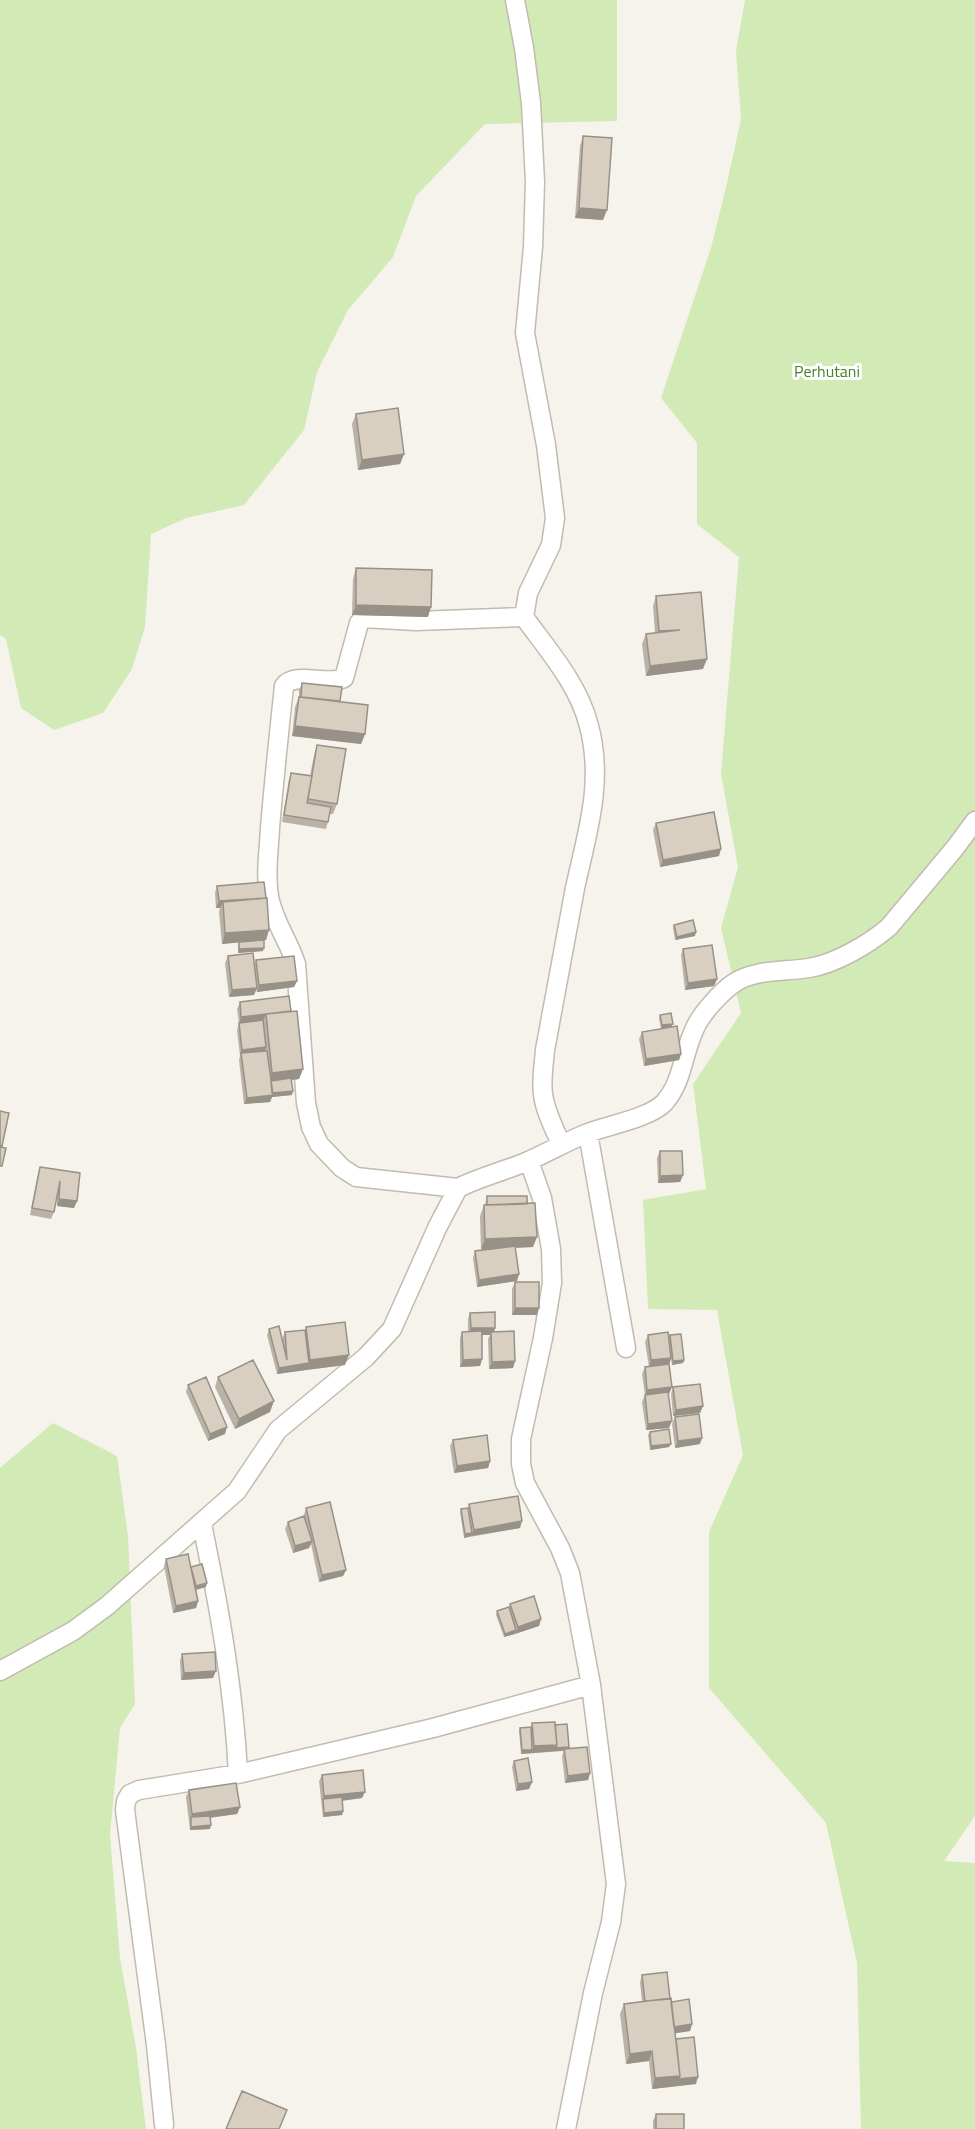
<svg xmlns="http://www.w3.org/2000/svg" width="975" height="2129" viewBox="0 0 975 2129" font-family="'Titillium Web',sans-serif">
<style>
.green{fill:#d2eab5}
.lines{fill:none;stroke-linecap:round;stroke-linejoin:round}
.street-casing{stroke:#c2bbae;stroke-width:21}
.street{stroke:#fff;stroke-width:18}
.wall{fill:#bab2a6}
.shaded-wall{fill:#979187}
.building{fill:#d8cfc1;stroke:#979187;stroke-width:1.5}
.labels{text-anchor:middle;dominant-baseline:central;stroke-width:6;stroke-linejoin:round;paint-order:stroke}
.park-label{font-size:16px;fill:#4a7f2a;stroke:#fff}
</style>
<rect width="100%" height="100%" fill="#f6f3ec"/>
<path class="green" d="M0,0H617V121L485,124L416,196L393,257L348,310L317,372L304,430L244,505L186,518L151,534L145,627L132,669L103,713L54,730L21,708L6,639L0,635Z
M745,0H975V1816L944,1861L975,1863V2129H861L857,1963L826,1823L709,1688V1532L743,1455L717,1310L648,1309L643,1200L706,1189L693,1084L741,1013L721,928L738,867L721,774L739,557L697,524V443L661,398L711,248L727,183L741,119L736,51Z
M53,1423L117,1456L128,1536L135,1704L120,1728L110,1834L120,1958L136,2048L146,2129H0V1468Z"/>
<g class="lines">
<defs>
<path id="street" d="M515,0L524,48L531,103L535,182L533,247L525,333L546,445L555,518L551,545L528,593L524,617C548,650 579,685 589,726C604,783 587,833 575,888C565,942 555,996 545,1050C544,1064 541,1079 543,1094C545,1111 554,1128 561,1144
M588,1133L626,1348
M529,1161L542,1198L551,1249L552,1283L543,1338L521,1439V1464L525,1483L560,1548L570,1573L591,1685L616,1884L611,1922L593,1993L566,2129
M458,1188L356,1177L342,1168L319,1144L311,1127L306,1103L296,964C289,941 273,921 269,896C265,874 269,850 270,828C274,780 279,733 284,686C295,671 328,686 344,678L359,623L363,618L416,621L524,617
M202,1524C219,1607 234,1689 238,1774
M0,1671L73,1631L107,1606L237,1491L278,1430L366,1357L392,1329L438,1226L458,1188C480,1177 504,1171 526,1162C547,1153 567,1141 588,1133C609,1125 649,1118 664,1103C683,1082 683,1052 695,1028C701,1014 721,992 734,983C755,969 784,972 809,968C835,964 869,944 889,927L955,848L975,821
M164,2125L156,2045L125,1810L126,1801L130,1794L139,1790L238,1774L433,1728L591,1685"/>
</defs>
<use href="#street" class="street-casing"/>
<use href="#street" class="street"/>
</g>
<path class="wall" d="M583,136L603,220L575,218L580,146Z
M356,414L404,454L400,464L358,470L352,424Z
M356,568L428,617L352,615L353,579Z
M656,596L703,669L646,676L642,644L646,634L655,633L653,606Z
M302,683L340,702L365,734L361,744L292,736L295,707L299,697V690Z
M317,745L337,804L333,814H330L326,829L282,822L289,779L291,773L310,776L314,755Z
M656,823L719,856L660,867L653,830Z
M217,886L269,930L266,940H264L263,951L238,953V945L239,942L222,944L219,912L220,908H216L215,893Z
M674,925L695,936L675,940L673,928Z
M683,949L717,979L714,986L685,990L681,955Z
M228,956L254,965L256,960L297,981L294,987L257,992L256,989L254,995L229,997L225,963Z
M240,1002L290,1012L303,1069L299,1079L292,1080V1095L272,1097L270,1102L244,1104L239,1060L240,1056L237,1030L239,1023L237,1009Z
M660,1015L673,1024L671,1027L681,1054L679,1060L644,1066L639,1039L642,1032L661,1029L659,1018Z
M660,1151L683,1175L680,1182L658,1183L657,1158Z
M40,1167L77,1201L74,1208L57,1206V1195L54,1212L51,1219L30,1215L38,1174Z
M487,1196L527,1204L533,1247L515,1248L517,1281L477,1287L473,1258L475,1251L491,1249H481L480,1216L484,1205H485Z
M515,1282L537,1315H512V1289Z
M470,1313L495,1328L494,1332L515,1361L513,1368L489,1369L488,1339L490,1335H482V1359L480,1366L460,1367V1338L462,1332L468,1331V1319Z
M306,1327L345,1365L306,1370L277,1374L267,1335L269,1329L283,1343L282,1339L285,1332L305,1330Z
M648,1335L669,1337L684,1360L683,1363L672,1365L671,1359L669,1364V1394H668L669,1428L646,1430L642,1402L645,1395L642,1374L645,1367H649L645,1342Z
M218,1377L270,1412L235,1429L215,1387Z
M188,1385L225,1434L208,1441L186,1392Z
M673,1387L703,1406L700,1413L673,1416L671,1394Z
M675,1417L700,1444L675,1448L672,1424Z
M650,1432L671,1444L669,1447L650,1450L648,1435Z
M453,1440L490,1461L488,1468L454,1473L450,1446Z
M469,1504L520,1528L464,1538L460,1512L461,1509L468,1508Z
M306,1508L346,1570L343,1576L319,1582L311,1544L309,1548L293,1553L285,1529L288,1522L305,1520L304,1515Z
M166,1559L191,1567L206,1587L196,1590L198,1601L196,1608L173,1613L164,1566Z
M510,1604L541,1619L539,1626L504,1637L496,1615L497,1611L509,1607Z
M182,1654L213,1678L181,1680L180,1661Z
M532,1723L555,1725L568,1749L590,1773L588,1780L565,1783L562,1756L564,1751L521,1754L519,1731L520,1728L531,1727Z
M514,1761L532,1782L529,1789L516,1791L512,1767Z
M322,1775L362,1798L342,1801L343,1811L342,1815L323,1817L319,1781Z
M189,1790L240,1807L237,1814L210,1818V1829L190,1830L186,1797Z
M642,1975L670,1999L692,2024L690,2031L675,2033L676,2039L696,2084L652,2089L649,2061L626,2064L620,2014L624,2004L642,2002L640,1982Z
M656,2114L684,2129H653V2121Z"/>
<path class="shaded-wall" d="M579,208L607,210L603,220L575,218Z
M404,454L400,464L358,470L362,460Z
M356,605L431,607L428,617L352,615Z
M707,659L703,669L646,676L650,666Z
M295,726L365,734L361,744L292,736Z
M721,849L719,856L660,867L663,860Z
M266,898L223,902L220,908H216L219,901Z
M269,930L266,940L222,944L225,933Z
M696,932L695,936L675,940L677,937Z
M264,948L263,951L238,953L239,949Z
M717,979L714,986L685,990L688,983Z
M297,981L294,987L257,992L259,985Z
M257,988L254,995L229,997L232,990Z
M291,1011L266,1014L263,1021L239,1023L241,1017Z
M673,1024L671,1027L661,1029L662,1025Z
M266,1047L264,1054L241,1053L240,1056L242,1050Z
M681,1054L679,1060L644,1066L646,1059Z
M303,1069L299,1079L268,1083L272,1073Z
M293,1091L292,1095L272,1097L270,1102L244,1104L247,1098L272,1093Z
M683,1175L680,1182L658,1183L660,1176Z
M59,1199L77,1201L74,1208L57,1206Z
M537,1237L533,1247L481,1249L485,1239Z
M519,1274L517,1281L477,1287L479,1280Z
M515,1308H539L537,1315H512Z
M471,1328H495L493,1335L491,1332L490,1335H468Z
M349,1355L345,1365L306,1370L310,1360Z
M671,1358L669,1365L649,1367L651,1360Z
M482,1359L480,1366L460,1367L463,1360Z
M684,1360L683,1363L672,1365L673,1361Z
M515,1361L513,1368L489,1369L492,1362Z
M309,1363L306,1370L277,1374L279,1368Z
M672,1387L669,1394L645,1396L647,1390Z
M274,1401L270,1412L235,1429L239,1419Z
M703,1406L700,1413L673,1416L676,1410Z
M672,1421L669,1428L646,1430L648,1424Z
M227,1427L225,1434L208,1441L210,1434Z
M702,1438L700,1444L675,1448L678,1441Z
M671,1444L669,1447L650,1450L651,1446Z
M490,1461L488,1468L454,1473L457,1466Z
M522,1521L520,1528L471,1536L474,1530Z
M472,1533L471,1536L464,1538L465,1534Z
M312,1541L309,1548L293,1553L295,1546Z
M346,1570L343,1576L319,1582L322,1575Z
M207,1583L206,1587L194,1590L196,1586Z
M198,1601L196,1608L173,1613L176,1606Z
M541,1619L539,1626L515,1634L518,1627Z
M516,1630L515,1634L504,1637L505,1634Z
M216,1671L213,1678L181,1680L184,1673Z
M557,1745L569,1747L568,1750L521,1754L522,1750H532L534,1746Z
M590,1773L588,1780L565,1783L568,1776Z
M532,1782L529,1789L516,1791L518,1784Z
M365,1792L362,1798L323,1803V1799L324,1796Z
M240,1807L237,1814L191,1820L192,1814Z
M343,1811L342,1815L323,1817L324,1813Z
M211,1825L210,1829L190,1830L191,1827Z
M692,2024L690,2031L671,2034L673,2027Z
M652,2051L649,2061L626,2064L630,2054Z
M680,2076L698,2077L696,2084L652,2089L655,2078Z"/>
<path class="building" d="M583,136L612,138L607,210L579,208Z
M398,408L404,454L362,460L356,414Z
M356,568L432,570L431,607L356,605Z
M701,592L707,659L650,666L646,634L680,630L659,631L656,596Z
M302,683L342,687L340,701L301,697Z
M299,697L368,705L365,734L295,726Z
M317,745L346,749L337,804L308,799Z
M291,773L312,776L307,803L331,807L328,822L284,815Z
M714,812L721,849L663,860L656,823Z
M264,882L266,898L219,901L217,886Z
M267,898L269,930L225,933L223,902Z
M693,920L696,932L677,937L674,925Z
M264,940V948L239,949V942Z
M712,945L717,979L688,983L683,949Z
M253,953L257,988L232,990L228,956Z
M294,956L297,981L259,985L256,960Z
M289,996L291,1011L241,1017L240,1002Z
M297,1011L303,1069L272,1073L266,1014Z
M671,1013L673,1024L662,1025L660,1015Z
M263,1020L266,1047L242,1050L239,1023Z
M677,1026L681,1054L646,1059L642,1032Z
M267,1051L273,1095L247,1098L241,1053Z
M291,1078L293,1091L272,1093L271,1081Z
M0,1111L9,1113L2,1146H0Z
M0,1147L6,1148L2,1166H0Z
M660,1151H682L683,1175L660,1176Z
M40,1167L80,1173L77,1201L59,1199L60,1181L54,1212L32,1208Z
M487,1196H527V1204L487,1205Z
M535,1203L537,1237L485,1239L484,1205Z
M515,1246L519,1274L479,1280L475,1251Z
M515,1282H539V1308H515Z
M495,1312V1328H471L470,1313Z
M345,1322L349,1355L310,1360L306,1327Z
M279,1326L287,1360L285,1332L305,1330L309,1363L279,1368L269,1329Z
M482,1331V1359L463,1360L462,1332Z
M514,1331L515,1361L492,1362L491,1332Z
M668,1332L671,1358L651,1360L648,1335Z
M681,1334L684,1360L673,1361L670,1335Z
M253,1360L274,1401L239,1419L218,1377Z
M669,1364L672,1387L647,1390L645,1367Z
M206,1377L227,1427L210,1434L188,1385Z
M700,1384L703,1406L676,1410L673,1387Z
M668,1392L672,1421L648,1424L645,1395Z
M699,1414L702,1438L678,1441L675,1417Z
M669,1429L671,1444L651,1446L650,1432Z
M487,1435L490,1461L457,1466L453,1440Z
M518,1496L522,1521L474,1530L469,1504Z
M330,1502L346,1570L322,1575L306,1508Z
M468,1508L472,1533L465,1534L461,1509Z
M304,1516L312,1541L295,1546L288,1522Z
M188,1554L198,1601L176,1606L166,1559Z
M202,1564L207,1583L196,1586L191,1567Z
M534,1596L541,1619L518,1627L510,1604Z
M509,1607L516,1630L505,1634L497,1611Z
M215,1652L216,1671L184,1673L182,1654Z
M555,1722L557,1745L534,1746L532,1723Z
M567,1724L569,1747L556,1748L557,1745L555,1725Z
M531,1727L532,1750H522L520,1728Z
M587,1747L590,1773L568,1776L564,1749Z
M528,1758L532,1782L518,1784L514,1761Z
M363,1770L365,1792L324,1796L322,1775Z
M236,1783L240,1807L192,1814L189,1790Z
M342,1797L343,1811L324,1813L323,1799Z
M210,1816L211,1825L191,1827V1817Z
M667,1972L670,1999L645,2001L642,1975Z
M671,1998L680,2076L655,2078L652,2051L630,2054L624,2004Z
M689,1999L692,2024L674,2027L671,2002Z
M694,2037L698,2077L678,2079L680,2076L676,2039Z
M242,2091L287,2110L279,2129H226Z
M656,2114H684V2129H656Z"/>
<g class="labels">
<g class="park-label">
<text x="827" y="371">Perhutani</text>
</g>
</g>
</svg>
